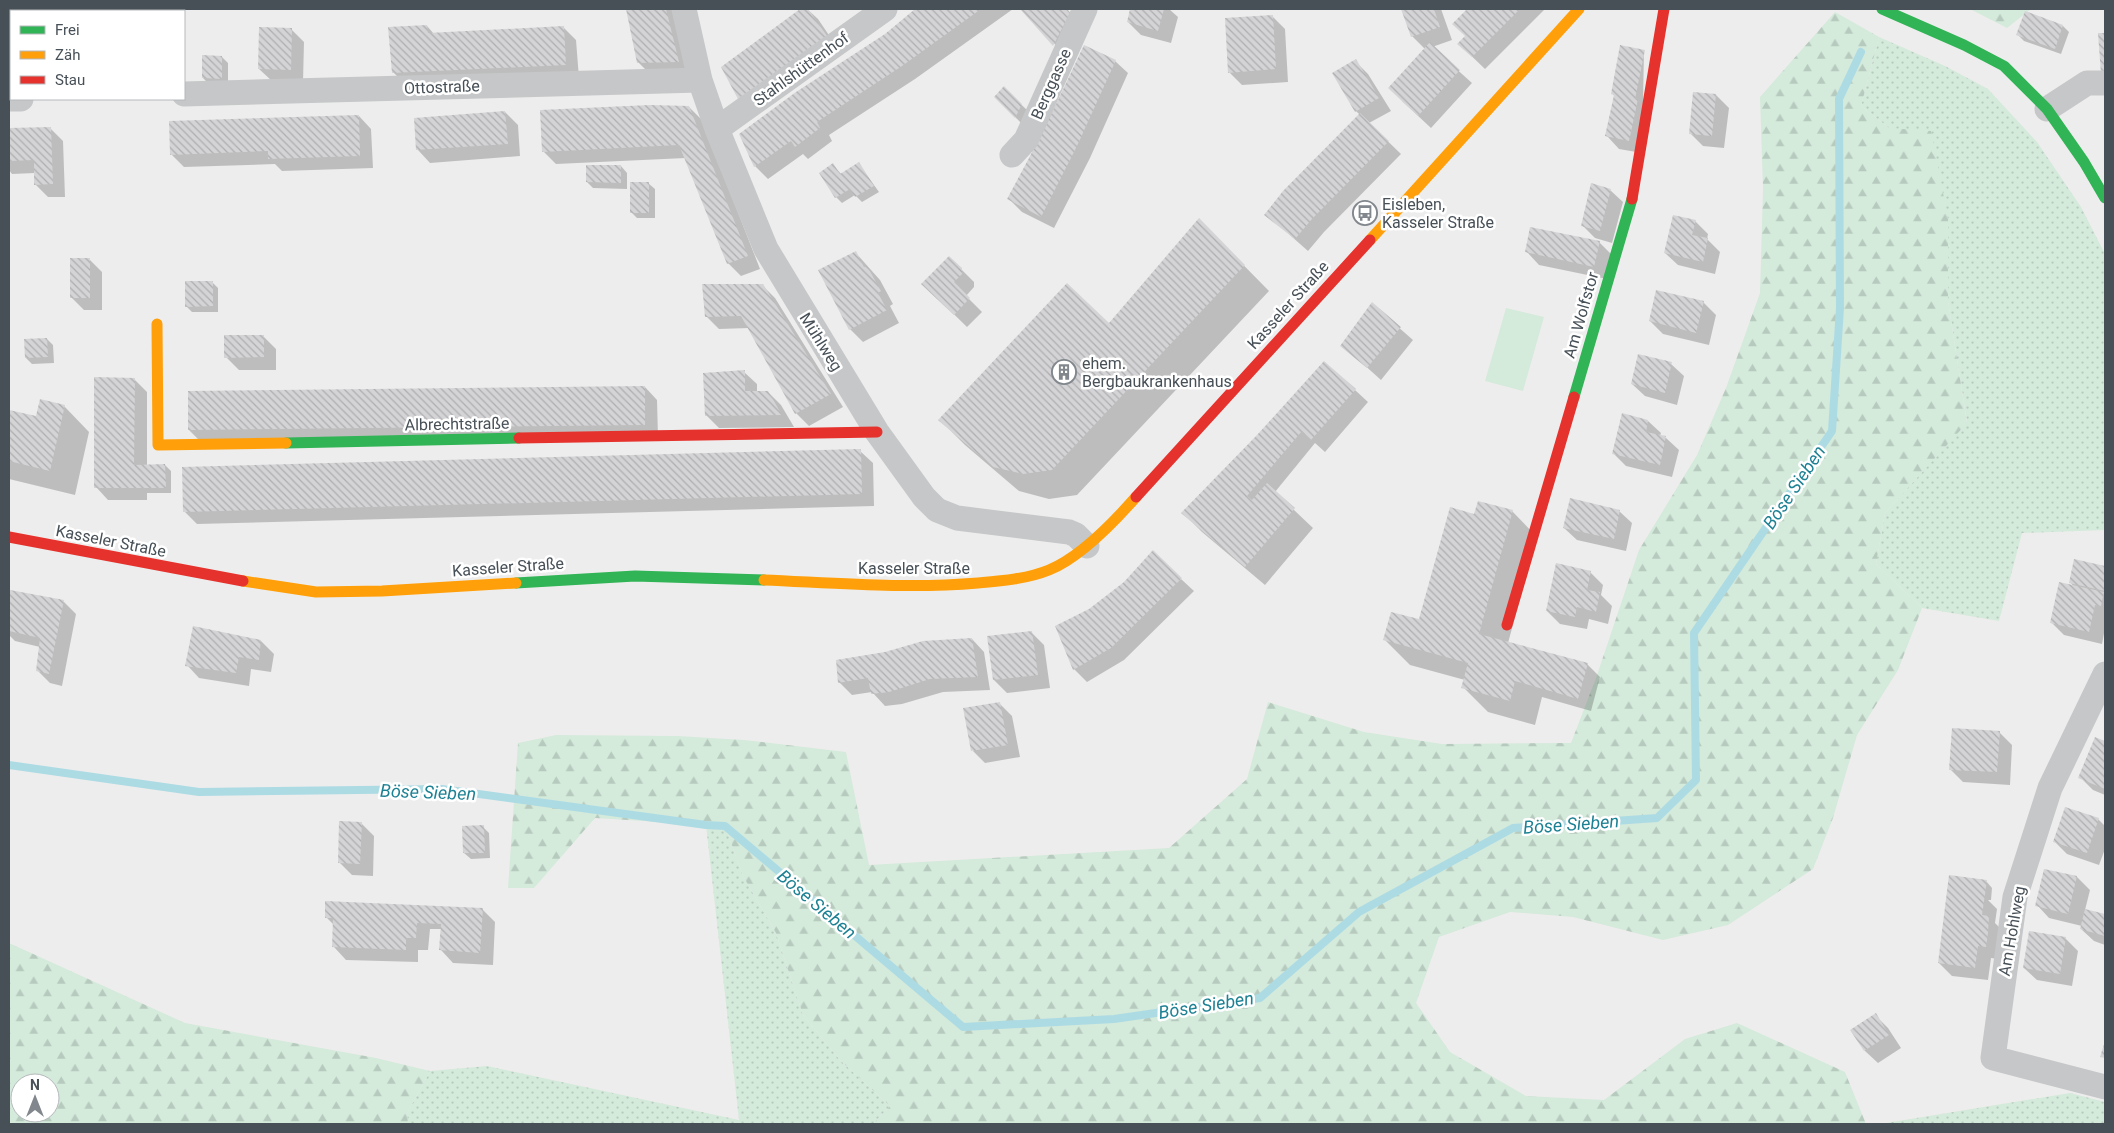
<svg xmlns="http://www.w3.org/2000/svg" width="2114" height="1133" viewBox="0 0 2114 1133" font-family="Roboto,sans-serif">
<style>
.grass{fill:url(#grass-dots)}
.forest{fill:url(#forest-firs);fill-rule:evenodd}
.pitch{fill:#d4eadb}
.shadow{fill:#0003}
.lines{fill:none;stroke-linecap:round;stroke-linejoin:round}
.stream{stroke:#addbe4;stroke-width:8}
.building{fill:url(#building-back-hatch)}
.street{stroke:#c5c7c8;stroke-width:25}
.fast{stroke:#30b455;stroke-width:11}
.slow{stroke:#ff9f0a;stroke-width:11}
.jam{stroke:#e5322d;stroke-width:11}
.labels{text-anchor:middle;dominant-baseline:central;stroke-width:5;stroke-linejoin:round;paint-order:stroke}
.street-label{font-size:16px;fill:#475057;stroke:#fff}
.poi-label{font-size:16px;fill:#475057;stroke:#fff;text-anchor:start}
.water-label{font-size:18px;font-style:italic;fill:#1d8194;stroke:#fff}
</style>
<defs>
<pattern id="grass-dots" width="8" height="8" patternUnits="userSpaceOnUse" patternTransform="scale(1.25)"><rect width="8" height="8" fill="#d4eadb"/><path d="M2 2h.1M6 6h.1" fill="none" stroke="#b7cabe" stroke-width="1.8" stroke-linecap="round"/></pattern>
<pattern id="forest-firs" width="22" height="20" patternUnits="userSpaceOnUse" patternTransform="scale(1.25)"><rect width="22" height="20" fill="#d4eadb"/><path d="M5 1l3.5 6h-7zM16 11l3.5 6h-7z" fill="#b7cabe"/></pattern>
<pattern id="building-back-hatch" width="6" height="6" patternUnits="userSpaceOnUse" patternTransform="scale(1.25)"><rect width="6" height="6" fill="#d4d4d6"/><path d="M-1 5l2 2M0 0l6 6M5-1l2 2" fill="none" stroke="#aeaeb0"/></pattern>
</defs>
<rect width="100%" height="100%" fill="#eeeded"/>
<path class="grass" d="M1879,37L1945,66L1988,89L2037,142L2081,207L2105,254V530L2022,533L1999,621L1922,608L1876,564L1885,513L1967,422L1948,301V219L1889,128L1861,106Z
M706,825L725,826L743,876L776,933L803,1015L840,1060L890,1106L873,1124H408L407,1113L430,1071L487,1066L739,1120Z
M2070,1093L2105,1102V1124H1880Z"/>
<path class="forest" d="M1970,9H2031L2007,28Z
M1835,12L1879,37L1861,106L1889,128L1931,131L1948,219V301L1967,423L1885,513L1876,564L1922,608L1898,670L1857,735L1833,818L1813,869L1728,925L1663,940L1573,917L1510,912L1439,937L1416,1003L1450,1052L1526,1096L1604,1100L1685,1039L1737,1023L1845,1072L1866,1124H873L890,1106L840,1060L803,1015L776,933L743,876L725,826L595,818L534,888H508L518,743L556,735L678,736L744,740L846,752L869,865L1169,848L1247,779L1268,702L1364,732L1442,744L1571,743L1596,678L1639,550L1697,455L1726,388L1760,293L1763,189L1760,97Z
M9,943L185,1023L376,1058L430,1071L407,1113L408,1124H9ZM20,1083H50V1113H20Z"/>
<path class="pitch" d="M1506,308L1544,317L1523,391L1485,381Z"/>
<path class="shadow" d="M627,9H673L691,74L651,75L638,62Z
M802,9H807L818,19L839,50L722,67Z
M917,9H1013L915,79L829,135L832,141L808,159L803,154L768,179L755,166L741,134L886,35Z
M1024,9H1067L1082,26L1066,57Z
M1131,9H1169L1178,17L1171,43L1141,35L1128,22Z
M1403,9H1441L1452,40L1432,47L1472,83L1431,128L1402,101L1425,49L1412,36Z
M1469,9H1545L1485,69L1459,44L1466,36L1454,24Z
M1272,16L1285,29L1288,82L1242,85L1229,72Z
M427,26L434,34L564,28L576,40L579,78L406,85L393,72Z
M2063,26L2069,32L2061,54L2024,41L2018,35Z
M291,29L304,42L303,82L272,81L259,69Z
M1085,46L1115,61L1128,73L1090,158L1054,228L1022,212L1009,199Z
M1644,51L1642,153L1619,149L1607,136L1615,97L1612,93Z
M222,57L228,63V84H209L203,78Z
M1355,61L1368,74L1391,111L1369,123L1401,154L1324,232L1308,251L1266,214L1360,115L1356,111Z
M1004,88L1028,111L1021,123L996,97Z
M1716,95L1729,108L1724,148L1703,146L1690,133Z
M689,107L702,120L760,269L741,276L728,263L686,158L556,164L543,151Z
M505,112L518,125L520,156L430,163L418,150L415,119Z
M359,116L371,129L373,168L282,171L275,164L184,167L171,154Z
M50,128L63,141L65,197H48L35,184V173L12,174L9,170V129Z
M859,164L879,192L862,202L855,195L842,203L836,197L833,165L842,175Z
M621,166L627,173V189L593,188L587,182Z
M648,183L655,189V218H637L631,212Z
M1610,190L1623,202L1612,243L1595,238L1582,225Z
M1199,220L1269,291L1077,495L1049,499L1019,491L965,445L940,420L1109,324Z
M1695,221L1708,234L1707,239L1720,252L1715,274L1678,265L1665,253Z
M1599,242L1612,255L1607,279L1539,265L1527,252Z
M855,252L880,280L893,304L890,306L899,323L863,342L850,329Z
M89,259L102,272V310H84L71,297Z
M961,269L974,282V287L966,296L982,312L967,327L923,284Z
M212,282L218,288V312H192L186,306Z
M762,285L775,298L843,407L809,426L796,413L749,328L719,329L706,316Z
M1703,302L1716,315L1709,345L1663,334L1650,321Z
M1372,304L1413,340L1381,380L1342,345Z
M263,336L276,349V370H239L226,357Z
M47,339L53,345L54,363L32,364L26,358Z
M1671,364L1684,376L1677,405L1645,396L1632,384Z
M744,372L757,384V392H768L781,405L794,427L719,428L706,415Z
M134,379L147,392V465H165L171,471V493H147V500H108L96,487Z
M645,387L657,400L658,437L202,443L189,430Z
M1355,390L1368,402L1325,452L1315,443L1275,492L1313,528L1265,585L1202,532L1183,513Z
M64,406L89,432L75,495L9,479V411L37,417Z
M1648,421L1661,433L1660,436L1666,438L1679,450L1672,477L1626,466L1613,453Z
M860,451L873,463L874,506L197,524L184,511Z
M1512,511L1537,537L1508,643L1588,665L1600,677L1591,711L1542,697L1535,725L1488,712L1463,687L1465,680L1410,665L1385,640L1420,620L1475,516Z
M1619,511L1632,523L1626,551L1577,540L1564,528Z
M2075,560L2105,567V628L2102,644L2064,635L2051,622L2074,587L2070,582Z
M1590,572L1603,585L1601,595L1612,606L1608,624L1589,619L1587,629L1560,624L1547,611Z
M1181,579L1194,591L1124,660L1087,682L1074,669Z
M11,591L63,601L76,614L62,686L50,683L37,670L40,647L15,641L9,635V602Z
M1031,632L1044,645L1050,688L1007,693L994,680Z
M972,639L984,652L990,690L943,692L902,704L885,706L872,692L852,695L839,682Z
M261,641L274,654L271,672L251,669L249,686L199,678L187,665Z
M999,703L1012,716L1020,757L985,763L973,751Z
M1999,732L2012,745L2010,785L1963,782L1950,769Z
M2096,739L2105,742V795L2093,790L2080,777Z
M2098,819L2105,826V849L2099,865L2067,854L2054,841Z
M361,823L374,836L373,876L352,875L339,862Z
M483,827L489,833L490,858L471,859L464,853Z
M2045,870L2077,877L2090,890L2085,910L2105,915V945L2094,941L2081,929L2082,926L2049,918L2037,905Z
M1986,881L1992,888L1991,900H1988L1997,909L1995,923L2002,930L1998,959L1991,958L1988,980L1952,976L1939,963Z
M483,910L495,922L493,965L453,963L441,950L442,929H430L428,950H418V962L346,960L334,947V925L326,917Z
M2065,938L2078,951L2072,986L2037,980L2024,968Z
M1875,1015L1888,1028L1901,1048L1878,1063L1865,1051L1852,1030Z"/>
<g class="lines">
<path class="stream" d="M9,765L199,792L442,789L706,825L725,826L963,1027L1114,1019L1260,998L1359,912L1513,828L1657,818L1696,780L1694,633L1832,431L1840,308L1839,99L1861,52"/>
</g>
<path class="building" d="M626,9H666L679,62L637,63Z
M800,9H808L827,36L738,99L721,67Z
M915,9H981L902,66L817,122L820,128L795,147L791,141L754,167L739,134L796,92L885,34Z
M1020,9H1067L1070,13L1053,46Z
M1130,9H1164L1158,31L1127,22Z
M1401,9H1434L1440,27L1411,37Z
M1467,9H1520L1472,57L1457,44L1465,36L1452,24Z
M2025,11L2063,25L2055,49L2016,35Z
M1273,15L1276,69L1228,73L1225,18Z
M427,25L428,33L564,26L566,65L392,73L388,27Z
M259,27L292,28L291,70L258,69Z
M2098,33H2105V74H2101Z
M1430,42L1460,70L1418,116L1388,88Z
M1084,45L1116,60L1077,146L1041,217L1007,199L1044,130Z
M1620,45L1645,50L1635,99H1638L1629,141L1605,136L1614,95L1611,94Z
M202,55L222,56V79L202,78Z
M1356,59L1379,98L1355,112L1332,73Z
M1004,86L1022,104L1015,118L994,97Z
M1693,92L1716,94L1712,136L1689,134Z
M650,105L689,106L748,256L727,264L679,145L542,152L540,110Z
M505,111L508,144L416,150L414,118Z
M1360,113L1389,141L1312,219L1295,239L1264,215L1283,191Z
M359,115L360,156L268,159V151L170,155L169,121Z
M51,127L53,184L34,185V160L9,161V128Z
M859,162L874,186L855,197L850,189L835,198L819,173L833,163L840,174Z
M586,165H621V183L586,182Z
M630,182H649V213H630Z
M1591,183L1611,189L1600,231L1581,226Z
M1673,215L1696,220L1692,235L1708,238L1703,262L1664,253Z
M1199,218L1245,265L1052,470L1023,474L993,467L938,420L1067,283L1109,323Z
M1530,227L1600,241L1594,267L1525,252Z
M856,251L864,267L867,266L881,291L878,293L887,310L849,330L818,270Z
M949,256L962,268V274L954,282L970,298L954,315L921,284Z
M70,258H90V298H70Z
M185,281H213V306L185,307Z
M702,284H763L831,394L795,414L741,316L705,317Z
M1656,290L1704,301L1696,333L1649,321Z
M1372,302L1401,327L1367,368L1340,346Z
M224,335H264V357L224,358Z
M47,338L48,357L25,358L24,339Z
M1638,354L1672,362L1665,393L1631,384Z
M1324,361L1356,389L1311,440L1302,431L1247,496L1252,500L1267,483L1295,508L1245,567L1181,513L1257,435Z
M745,370V391H768L782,415L705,416L703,373Z
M94,377L135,378L134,465L165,464L166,488H94Z
M645,386V425L188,430V391Z
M40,399L65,405L50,471L9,461V410L36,416Z
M1622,413L1648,420L1646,432L1666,436L1660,465L1612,454Z
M861,449L862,494L183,512L182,467Z
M1570,498L1620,510L1614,539L1563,528Z
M1478,501L1513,510L1479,634L1588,663L1578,699L1515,681L1510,701L1461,688L1468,663L1383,640L1391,612L1419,619L1450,507L1474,514Z
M1153,550L1182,578L1111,648L1073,670L1055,626L1089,609L1124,582Z
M2074,559L2105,566V591L2069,583Z
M1556,563L1591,571L1587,590L1600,592L1596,612L1577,607L1575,617L1546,611Z
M2059,582L2104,592L2101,606L2095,605L2089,632L2050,623Z
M10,590L64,600L49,674L36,671L40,638L9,631Z
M193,626L261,640L259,660L239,657L236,673L185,666Z
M1032,631L1038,675L993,680L987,636Z
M972,638L978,677L930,679L889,692L871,694L868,678L838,683L836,660L885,652L923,641Z
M1000,702L1008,745L971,751L963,708Z
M1952,728L2000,731L1997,772L1949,770Z
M2095,737L2105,741V789L2078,778Z
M2065,807L2099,818L2087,853L2053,842Z
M339,821L362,822L360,864L338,863Z
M484,825L485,853H463L462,826Z
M2044,869L2077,876L2068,914L2035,906Z
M1949,875L1987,880L1982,915L1989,916L1988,933L1986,947L1978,946L1975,968L1938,963Z
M325,901L483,908L480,953L439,950L441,924L417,923L416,938H406V950L332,947L333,918H325Z
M2085,909L2105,914V936L2080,929Z
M2029,931L2066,937L2060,974L2023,968Z
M1876,1013L1889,1035L1864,1051L1850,1030Z
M2105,1041V1058L2100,1057Z"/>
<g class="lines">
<path class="street" d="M684,9L700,80L717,129L766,249L877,432L924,497L937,510L957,518L1069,532L1076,535L1087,546
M184,94L700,80
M9,99H21
M2047,109L2087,83H2105
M717,129L885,9
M1012,155L1026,140L1085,9
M2105,674L2050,788L2015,897L1993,1058L2105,1087"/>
<path class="fast" d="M1882,9L1964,45L2004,66L2047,109L2084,162L2105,198
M1574,397L1632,199
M286,443L519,438
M516,583L635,576L764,580"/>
<path class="slow" d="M1370,240L1579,9
M157,324L158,445L286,443
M764,580C836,583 906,589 978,583C1001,581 1027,579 1049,570C1079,558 1114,522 1136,497
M243,581L316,592L382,591L516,583"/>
<path class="jam" d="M1632,199L1664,9
M519,438L877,432
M1136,497L1370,240
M9,537L243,581
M1507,625L1574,397"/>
</g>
<defs>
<symbol id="bus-ring" viewBox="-11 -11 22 22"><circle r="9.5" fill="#fff" stroke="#81878c" stroke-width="1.5"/><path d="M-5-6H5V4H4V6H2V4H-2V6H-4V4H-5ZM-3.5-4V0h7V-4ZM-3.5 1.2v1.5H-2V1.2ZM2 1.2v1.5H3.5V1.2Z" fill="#81878c"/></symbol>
<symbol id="building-ring" viewBox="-11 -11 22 22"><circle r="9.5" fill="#fff" stroke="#81878c" stroke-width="1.5"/><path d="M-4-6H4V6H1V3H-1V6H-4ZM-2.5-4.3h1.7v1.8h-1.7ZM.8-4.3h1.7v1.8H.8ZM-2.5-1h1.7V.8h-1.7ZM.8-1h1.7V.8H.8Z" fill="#81878c"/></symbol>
</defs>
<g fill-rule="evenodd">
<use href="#bus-ring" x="1351" y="199" width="28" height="28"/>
<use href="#building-ring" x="1050" y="358" width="28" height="28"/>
</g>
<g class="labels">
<g class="street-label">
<text transform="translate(801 69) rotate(-36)">Stahlshüttenhof</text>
<text transform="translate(1051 84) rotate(-66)">Berggasse</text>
<text transform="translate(442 87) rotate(-2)">Ottostraße</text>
<text transform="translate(1288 305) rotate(-48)">Kasseler Straße</text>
<text transform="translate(1581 315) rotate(-74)">Am Wolfstor</text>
<text transform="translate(821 342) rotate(58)">Mühlweg</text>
<text transform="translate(457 424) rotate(-1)">Albrechtstraße</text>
<text transform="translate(111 541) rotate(11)">Kasseler Straße</text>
<text transform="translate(508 567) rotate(-4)">Kasseler Straße</text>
<text x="914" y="568">Kasseler Straße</text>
<text transform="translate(2012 931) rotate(-80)">Am Hohlweg</text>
</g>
<g class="poi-label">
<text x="1382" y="204">Eisleben,<tspan x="1382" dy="18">Kasseler Straße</tspan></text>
<text x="1082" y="363">ehem.<tspan x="1082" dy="18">Bergbaukrankenhaus</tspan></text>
</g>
<g class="water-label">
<text transform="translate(1794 487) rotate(-56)">Böse Sieben</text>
<text transform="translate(428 792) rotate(2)">Böse Sieben</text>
<text transform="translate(1571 824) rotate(-4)">Böse Sieben</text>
<text transform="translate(817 904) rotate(40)">Böse Sieben</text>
<text transform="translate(1206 1005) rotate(-9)">Böse Sieben</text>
</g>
</g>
<rect width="2114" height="1133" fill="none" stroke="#475057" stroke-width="20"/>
<rect x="10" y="10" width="175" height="90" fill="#ffffff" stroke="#b5b9bc"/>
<rect x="20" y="26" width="25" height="8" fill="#30b455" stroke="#b5b9bc"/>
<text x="55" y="35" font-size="15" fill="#475057">Frei</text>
<rect x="20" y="51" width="25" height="8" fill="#ff9f0a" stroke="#b5b9bc"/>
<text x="55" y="60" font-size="15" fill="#475057">Zäh</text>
<rect x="20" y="76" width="25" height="8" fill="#e5322d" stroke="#b5b9bc"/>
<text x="55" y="85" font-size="15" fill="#475057">Stau</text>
<g transform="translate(35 1098)"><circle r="24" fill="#ffffff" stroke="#b5b9bc"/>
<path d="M0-4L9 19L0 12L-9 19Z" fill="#81878c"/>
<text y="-8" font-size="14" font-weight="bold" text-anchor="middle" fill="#475057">N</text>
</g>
</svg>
